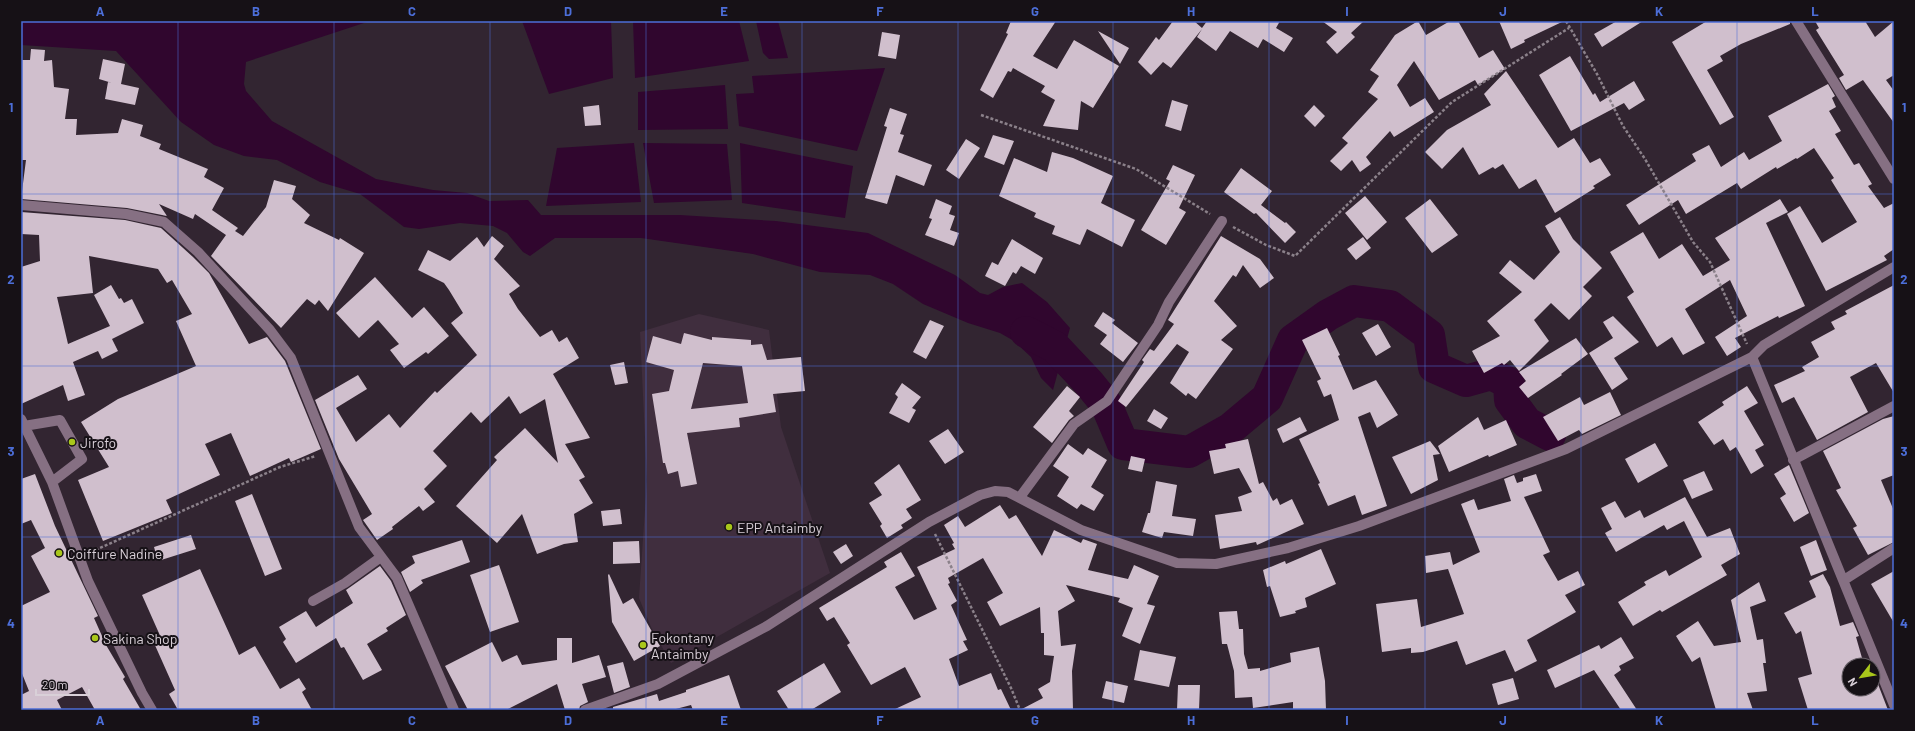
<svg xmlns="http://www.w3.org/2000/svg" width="1915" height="731" viewBox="0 0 1915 731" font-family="Barlow,sans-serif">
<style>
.built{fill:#402e3e}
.water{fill:#30062e}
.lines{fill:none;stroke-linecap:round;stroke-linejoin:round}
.river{stroke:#30062e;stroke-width:32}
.building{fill:#d0bfcd;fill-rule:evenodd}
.path{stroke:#8b818a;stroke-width:2.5;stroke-dasharray:3 2;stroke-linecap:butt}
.minor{stroke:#867083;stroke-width:10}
.grid{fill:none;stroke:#4c6ed8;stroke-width:1;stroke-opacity:0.55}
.poi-dot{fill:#a9c71b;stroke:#161116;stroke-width:1.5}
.labels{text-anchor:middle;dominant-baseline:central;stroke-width:4;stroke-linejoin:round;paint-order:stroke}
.poi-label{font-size:14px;fill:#d9d0d8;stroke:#161116;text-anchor:start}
.neatline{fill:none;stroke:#4c6ed8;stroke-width:1.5}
.grid-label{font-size:13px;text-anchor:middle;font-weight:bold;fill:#4c6ed8}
</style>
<rect width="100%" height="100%" fill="#322531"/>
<path class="built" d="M699,314L769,330L781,427L830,573L671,663L651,627L639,598L647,480L640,332Z"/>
<path class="water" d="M21,21H370L246,62L244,84L246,91L272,121L376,179L433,190L467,193L489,201L528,200L541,215H680L776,221L868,233L955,275L980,293L988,295L1003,287L1022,283L1047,302L1070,328L1053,390L1041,378L1031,357L1014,341L1000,333L968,323L923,304L893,284L870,275L820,272L753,254L641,238H555L530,256L523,252L507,233L493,226L460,223L419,229L404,227L360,194L320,182L277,160L244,156L214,145L181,122L116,51L21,45Z
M522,21H611L613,78L549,94Z
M633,21H739L749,61L635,78Z
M756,21H778L788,58L769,59L763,53Z
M885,68L857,151L739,126L736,94L754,93L752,76Z
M725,85L728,129L638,130V92Z
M634,143L641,202L546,206L557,148Z
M643,143L727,144L732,200L654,203Z
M740,143L853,166L845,218L742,203Z"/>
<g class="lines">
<path class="river" d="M1026,332L1055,347L1088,382L1106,404L1123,444L1189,452L1230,429L1267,398L1293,340L1328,315L1354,301L1390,306L1429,335L1434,367L1466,381L1491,374L1509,383L1510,400L1527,423L1550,435"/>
</g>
<path class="building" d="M1011,21H1056L1033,56L1057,69L1074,40L1119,66L1093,108L1081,101L1078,130L1043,126L1055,100L1041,92L1045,86L1013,68L1011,72L1008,71L993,98L980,90L1008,34L1006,33Z
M1173,21H1194L1202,28L1207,21H1280L1276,28L1293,38L1284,52L1263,39L1258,48L1230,31L1216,51L1197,37L1202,29L1171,68L1163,62L1151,75L1138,62L1156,37L1159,40Z
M1322,21H1364L1351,33L1355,37L1337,54L1326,42L1337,32Z
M1418,21L1426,35L1450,21H1458L1479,58L1493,50L1505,69L1478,85L1475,80L1439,100L1414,61L1397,85L1410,107L1425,98L1434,112L1394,137L1390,131L1366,157L1371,164L1360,172L1352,160L1341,171L1330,161L1348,143L1342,138L1378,99L1368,92L1379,76L1370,70L1395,35Z
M1499,21H1564L1524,40L1525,42L1511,49Z
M1617,21H1643L1602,47L1594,34Z
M1707,21H1790V24L1741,44L1720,56L1723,61L1707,70L1734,117L1720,125L1672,42Z
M1815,21H1865L1875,37L1894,21V75L1886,80L1894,91V123L1863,80L1846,90L1839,78L1844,75L1816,30L1819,28Z
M1098,31L1129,48L1120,64Z
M882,32L900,35L896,59L878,56Z
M31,49L45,50L44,61L52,60L54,87L69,89L65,119H77L76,135L118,133L122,119L143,125L140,136L161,144L159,149L208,169L204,177L224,188L212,210L238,228L235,231L243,236L266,207L274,180L296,186L292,199L310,215L304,223L339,240L340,238L364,253L328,311L319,300L315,305L307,299L281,328L211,256L226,235L195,214L193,219L159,204L167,216L127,208L21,199L26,160H21V60H30Z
M1570,56L1593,95L1595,93L1600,102L1634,81L1645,100L1629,110L1624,103L1571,131L1539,75Z
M103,59L125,64L121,84L139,88L135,105L105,99L108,82L112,83L99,79Z
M1506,71L1558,148L1574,138L1590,163L1600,158L1611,175L1593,186L1595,188L1555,213L1536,179L1519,189L1503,164L1495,169L1493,167L1479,175L1463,147L1442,169L1425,152L1447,130L1491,105L1484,94Z
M1828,84L1835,96L1832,98L1836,107L1829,111L1841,131L1835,134L1854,165L1859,163L1872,184L1868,186L1884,208L1894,203V249L1884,256L1887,260L1826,291L1787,214L1800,206L1822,243L1857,222L1831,180L1834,178L1814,148L1797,159L1796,158L1777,169L1776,167L1741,189L1737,183L1686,214L1678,200L1639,225L1626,205L1696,161L1692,154L1709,145L1721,167L1744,152L1749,160L1782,141L1768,116Z
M1172,100L1188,105L1181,131L1165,126Z
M599,105L601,125L585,126L583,107Z
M1314,105L1325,116L1315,127L1304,116Z
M890,108L907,114L900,134L904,135L898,152L932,165L924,186L896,175L887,204L865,198L887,127L884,126Z
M993,135L1014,141L1004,165L984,157Z
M966,139L980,148L959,179L946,170Z
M1052,152L1073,158L1113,176L1101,203L1135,220L1122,247L1087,229L1080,245L1052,234L1055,226L1034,217L1036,213L999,196L1014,158L1047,172Z
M1173,165L1195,175L1179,208L1186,212L1166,245L1141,230L1170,181L1166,179Z
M1241,168L1272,191L1261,205L1285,223L1286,222L1296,232L1285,243L1256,213L1254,214L1224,192Z
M1365,196L1387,222L1367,240L1345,213Z
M936,199L952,206L949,214L955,216L950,230L959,233L954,246L925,235L932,219L929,218Z
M1430,199L1458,235L1432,253L1405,218Z
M1780,199L1788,212L1766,223L1805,306L1779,318L1778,316L1735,338L1741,347L1727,356L1715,337L1747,316L1730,280L1685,309L1705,343L1683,355L1672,337L1657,347L1627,297L1634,292L1610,252L1643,232L1659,259L1682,244L1703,276L1730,260L1715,238Z
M21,212L125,220L161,228L193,257L209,273L249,344L267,337L285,361L321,449L291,462L289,458L250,476L231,433L205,444L220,475L166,500L172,513L103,541L78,480L109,467L81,422L118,399L196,366L176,321L192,314L172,280L167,283L158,269L89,256L93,293L57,297L68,344L110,326L94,295L111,285L119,299L121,298L124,303L132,299L144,323L112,339L118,351L102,359L98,351L73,362L85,395L68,401L63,385L21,404V267L40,261L39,235L21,234Z
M1560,217L1573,239L1602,268L1583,287L1592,296L1569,320L1551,303L1534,320L1549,341L1519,371L1510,360L1504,365L1502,363L1484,373L1472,351L1500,336L1487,321L1522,292L1499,273L1510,260L1534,280L1560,252L1545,226Z
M492,236L504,246L494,259L520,286L509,294L518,309L540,337L552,330L559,342L567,337L579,358L553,374L590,438L565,444L585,477L579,480L593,503L574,514L578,542L564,544L537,554L522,514L497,543L456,506L497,460L494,457L525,428L558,463L545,399L520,414L509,396L481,423L471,412L433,451L447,466L424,489L435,502L423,511L419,506L392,527L393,529L377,540L363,520L372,514L339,459L315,400L358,375L367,389L336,408L356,442L389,414L400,428L435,391L437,393L477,355L451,323L463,313L449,290L444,283L418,270L428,250L450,261L477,237L484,247Z
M1221,236L1260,259L1274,278L1260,288L1243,265L1236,277L1233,275L1214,301L1237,326L1221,340L1233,349L1196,399L1188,393L1186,396L1170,383L1189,352L1177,344L1126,407L1118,401L1144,362L1142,360L1150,349L1154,351L1174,324L1168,320Z
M1363,237L1371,248L1356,260L1347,249Z
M1012,239L1043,258L1035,274L1021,266L1016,274L1013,272L1005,286L985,276L992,262L998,265Z
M375,277L412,318L424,307L449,336L428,354L426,352L404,368L390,350L399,344L378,320L359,338L336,313Z
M1894,285V393L1876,363L1850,377L1868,412L1817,440L1794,397L1782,403L1774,385L1805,371L1802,367L1819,357L1811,342L1835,329L1831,322L1847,314L1845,311Z
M1103,312L1115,320L1112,323L1138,343L1123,362L1100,344L1107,335L1094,326Z
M1613,316L1639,342L1614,358L1628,379L1612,390L1589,353L1613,338L1603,322Z
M930,320L944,326L926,359L913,352Z
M1378,324L1391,347L1376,356L1362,333Z
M1327,328L1340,355L1338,356L1353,390L1376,380L1398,415L1377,428L1370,412L1358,417L1387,506L1362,515L1355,495L1328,506L1318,484L1320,483L1299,439L1339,420L1331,394L1324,397L1317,381L1321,379L1302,340Z
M684,333L712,340V337L751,340V345L762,344L767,360L801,357L805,391L773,394L776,412L739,418L740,427L687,433L697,484L681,487L678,471L668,474L665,463H663L652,394L669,391L674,370L646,362L653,336L681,344ZM703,363L742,366L748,403L691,409Z
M1576,338L1588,354L1561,374L1562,375L1528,398L1519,387L1526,381L1519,372Z
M624,362L628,383L615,385L610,365Z
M902,383L921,397L912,408L916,410L909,423L889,413L898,397L895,394Z
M1067,386L1080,397L1069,411L1074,416L1069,420L1052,443L1033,427Z
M1747,386L1758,403L1744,411L1764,445L1755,450L1764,466L1751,474L1736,447L1730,451L1723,439L1714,445L1698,422L1724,405L1722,402Z
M1610,392L1621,415L1582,434L1579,430L1558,441L1543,417L1580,397L1584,405Z
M1154,409L1168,418L1161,429L1147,421Z
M1894,416V475L1881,480L1894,511V542L1868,555L1853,528L1857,526L1836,490L1841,488L1823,451L1883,419Z
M1300,417L1307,431L1283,443L1277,429Z
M1478,417L1484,430L1506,420L1517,445L1489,457L1488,455L1449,472L1438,446Z
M948,429L964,452L945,464L929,441Z
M1248,439L1259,484L1263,482L1273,501L1277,498L1280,505L1292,499L1304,524L1257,545L1256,542L1220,549L1215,515L1242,511L1238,497L1252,492L1239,468L1214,474L1209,451L1226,448L1225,444Z
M1430,441L1440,454L1433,455L1438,480L1411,494L1392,457Z
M1655,443L1668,466L1638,483L1625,459Z
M1068,444L1083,455L1088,448L1107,460L1091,487L1104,495L1094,511L1081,504L1077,509L1057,496L1069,477L1053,466Z
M1131,456L1145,459L1142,472L1128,469Z
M899,464L921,500L906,509L912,518L901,525L903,528L887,538L880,526L882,524L869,503L882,495L874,483Z
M1789,465L1809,513L1794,522L1780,498L1786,494L1774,474Z
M1704,471L1713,490L1692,499L1683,480Z
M35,474L55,526L98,616L94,618L106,645L125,677L123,679L141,710H95L82,687L57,700L62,710H21V695L29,691L21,671V606L50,592L31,556L45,548L31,520L21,524V479Z
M1536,474L1542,491L1524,497L1550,552L1543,555L1558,581L1578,571L1585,585L1565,595L1576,612L1527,640L1537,661L1515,672L1505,650L1466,665L1457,641L1423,652L1411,653V648L1382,652L1376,604L1417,599L1421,627L1464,614L1448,569L1426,573L1425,556L1450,552L1453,565L1480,552L1461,504L1474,499L1478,510L1511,501L1504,479L1514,475L1517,483L1523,481V478Z
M1156,481L1177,485L1172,516L1196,519L1193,536L1164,532L1162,538L1142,532L1148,513H1150Z
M252,494L282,569L265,576L235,501Z
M1685,497L1707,537L1730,528L1740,554L1721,565L1727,575L1662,612L1660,610L1633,626L1618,602L1646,585L1644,582L1666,570L1669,576L1702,557L1684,521L1667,530L1664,525L1616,552L1605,533L1612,529L1601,508L1615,501L1625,518L1640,510L1644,518Z
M1000,505L1009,519L1016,515L1042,556L1054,530L1081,543L1083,539L1097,544L1088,570L1128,579L1134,565L1159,576L1147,604L1155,606L1140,644L1122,636L1133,608L1118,602L1120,598L1066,585L1075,601L1058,611L1061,646L1076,644L1072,671L1073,710H1020L1043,698L1038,689L1050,682L1054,656L1044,655V633H1041L1040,607L1000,626L987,602L1003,593L983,558L948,578L950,583L948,584L957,601L951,605L967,640L963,641L968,650L949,659L959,686L991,673L998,690L1001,689L1011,710H893L921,697L905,667L871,685L847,645L850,643L834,617L827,621L819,608L887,567L884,562L901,552L915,576L895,587L914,620L937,609L917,567L955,549L952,544L954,543L944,525L958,516L965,527Z
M620,509L622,524L603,526L601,511Z
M191,535L196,549L158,561L154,547Z
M462,540L470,562L421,580L423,583L410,592L401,572L415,563L412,556Z
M1816,540L1827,570L1811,576L1800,547Z
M639,541L640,563L613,564V542Z
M846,544L853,556L841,564L833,552Z
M1321,549L1336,584L1305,598L1307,607L1295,611L1296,613L1280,617L1270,586L1267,587L1263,570L1285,561L1286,564Z
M499,565L519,622L490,632L470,575Z
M380,566L391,581L406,615L386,628L388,631L367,644L382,670L363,680L344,647L341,648L336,638L296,663L283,642L286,639L279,627L306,611L316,627L353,603L346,590Z
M200,569L239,655L255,646L280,689L299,678L306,689L302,692L312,710H178L169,694L175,690L154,643L162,640L142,595Z
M1894,571V623L1871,584Z
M609,574L623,604L633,598L660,646L634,661L612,622L608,575Z
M1823,574L1830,587L1840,626L1853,622L1859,636L1856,637L1864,665H1849V689H1873V680L1876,679L1888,710H1808L1798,678L1812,674L1801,631L1796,634L1784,613L1816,597L1809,581Z
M1759,582L1766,601L1750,607L1757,640L1763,639L1766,663H1763L1767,691L1747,693L1753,710H1716L1700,657L1692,662L1676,636L1698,621L1714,646L1741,642L1731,600Z
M1237,611L1239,629H1243L1244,654L1248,669L1260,668V671L1291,662L1290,653L1319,647L1325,681L1326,710H1293V702L1253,708L1252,697L1235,698L1234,671L1227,644H1222L1219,612Z
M1621,637L1634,658L1619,666L1621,670L1614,675L1637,710H1621L1594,670L1555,688L1547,670L1599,645L1601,649Z
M557,638H572V663L599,655L606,677L582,684L588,702L580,706L579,710H565L557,684L506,710H468L445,666L492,642L502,662L517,655L522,665L557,660Z
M1140,650L1176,657L1169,687L1134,680Z
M623,662L630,687L614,693L607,666Z
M824,663L841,692L811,710H789L777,691Z
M729,675L741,710H693L691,705L672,710H613V707L657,694L659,701L686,692V690Z
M1513,678L1519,699L1498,705L1492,684Z
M1106,681L1128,686L1124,703L1102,698Z
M1178,685H1200L1199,710H1177Z"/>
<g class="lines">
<path class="path" d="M1566,21L1597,74L1623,126L1645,159L1693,242L1710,262L1747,344
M981,115L1136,169L1210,214
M1233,227L1266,245L1295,256L1452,102L1569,28
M935,534L1011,688L1020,710
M91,552L280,467L316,456"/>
<path class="minor" d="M1796,21L1894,179
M21,205L126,214L164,222L198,252L270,330L291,358L359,527L397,578L454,710
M1894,267L1764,345L1752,357L1894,705
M21,419L52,482L88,581L142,693L152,710
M24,426L60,420L82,459L52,482
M1793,460L1894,406
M1020,497L1074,424L1107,401L1158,325L1169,302L1222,221
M1844,580L1894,548
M313,601L345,583L381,557
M585,710L658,684L767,626L929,522L980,495L995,491L1008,492L1081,530L1177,563L1216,564L1288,548L1359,526L1566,449L1752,357"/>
</g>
<path class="grid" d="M178,21V710M334,21V710M490,21V710M646,21V710M802,21V710M958,21V710M1113,21V710M1269,21V710M1425,21V710M1581,21V710M1737,21V710M21,194H1894M21,366H1894M21,537H1894"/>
<g class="poi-dot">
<circle cx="72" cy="442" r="4"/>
<circle cx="729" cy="527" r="4"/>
<circle cx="59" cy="553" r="4"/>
<circle cx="95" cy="638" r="4"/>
<circle cx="643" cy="645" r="4"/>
</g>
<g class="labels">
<g class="poi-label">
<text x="80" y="442">Jirofo</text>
<text x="737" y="527">EPP Antaimby</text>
<text x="67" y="553">Coiffure Nadine</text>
<text x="651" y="637">Fokontany<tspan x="651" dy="16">Antaimby</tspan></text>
<text x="103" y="638">Sakina Shop</text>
</g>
</g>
<rect width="1915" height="731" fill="none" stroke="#161116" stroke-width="44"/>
<g transform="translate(1861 677) rotate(239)"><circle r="19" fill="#161116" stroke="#645d64"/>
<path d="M0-3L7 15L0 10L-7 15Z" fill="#a9c71b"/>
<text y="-6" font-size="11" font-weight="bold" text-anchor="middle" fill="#d9d0d8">N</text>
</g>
<path d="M36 689v6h53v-6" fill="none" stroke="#d9d0d8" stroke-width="2"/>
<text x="42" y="689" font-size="12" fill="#d9d0d8" stroke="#161116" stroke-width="3" paint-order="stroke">20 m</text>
<rect x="22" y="22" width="1871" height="687" class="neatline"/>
<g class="grid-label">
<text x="100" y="16">A</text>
<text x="256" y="16">B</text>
<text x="412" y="16">C</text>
<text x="568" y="16">D</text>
<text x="724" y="16">E</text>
<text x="880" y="16">F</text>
<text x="1035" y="16">G</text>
<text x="1191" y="16">H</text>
<text x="1347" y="16">I</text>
<text x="1503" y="16">J</text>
<text x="1659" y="16">K</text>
<text x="1815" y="16">L</text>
<text x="11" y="112">1</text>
<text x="1904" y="112">1</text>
<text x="11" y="284">2</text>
<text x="1904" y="284">2</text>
<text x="11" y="456">3</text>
<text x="1904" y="456">3</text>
<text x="11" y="628">4</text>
<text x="1904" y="628">4</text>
<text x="100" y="725">A</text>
<text x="256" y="725">B</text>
<text x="412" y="725">C</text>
<text x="568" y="725">D</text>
<text x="724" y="725">E</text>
<text x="880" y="725">F</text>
<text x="1035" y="725">G</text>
<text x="1191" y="725">H</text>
<text x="1347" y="725">I</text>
<text x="1503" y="725">J</text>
<text x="1659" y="725">K</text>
<text x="1815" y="725">L</text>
</g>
</svg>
